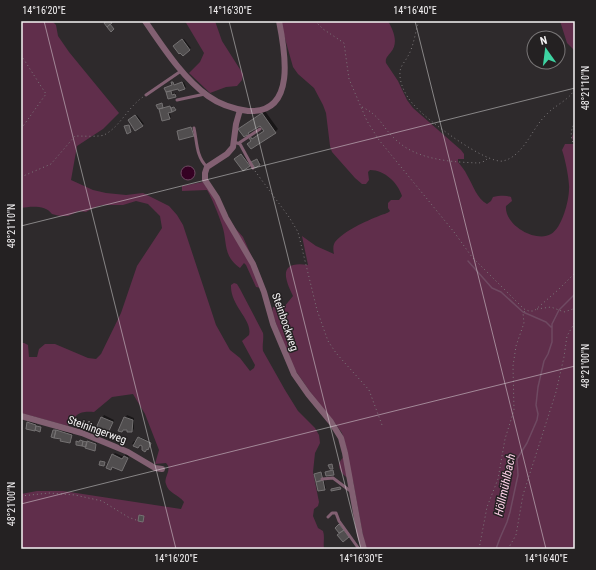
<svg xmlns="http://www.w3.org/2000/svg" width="596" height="570" viewBox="0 0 596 570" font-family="'Roboto Condensed',sans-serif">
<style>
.green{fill:#602e4b}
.water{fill:#350123;stroke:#6f4a62}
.shadow{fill:#0007}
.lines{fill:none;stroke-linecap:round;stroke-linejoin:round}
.stream{stroke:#6f4a62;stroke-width:1.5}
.building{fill:#514e4f;stroke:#747172;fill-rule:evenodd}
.path{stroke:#7c787a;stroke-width:1;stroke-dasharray:1 3;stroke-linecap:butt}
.lane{stroke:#826072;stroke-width:3}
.street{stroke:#826072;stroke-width:6}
.ticks{fill:none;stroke:#f5f3f4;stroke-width:1;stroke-opacity:0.45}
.labels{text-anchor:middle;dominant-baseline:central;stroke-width:3;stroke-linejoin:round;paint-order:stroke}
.street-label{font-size:11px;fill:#f5f3f4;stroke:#242122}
.water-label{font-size:12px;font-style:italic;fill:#ffd2e9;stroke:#242122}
.neatline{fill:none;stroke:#f5f3f4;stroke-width:1.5}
.ticks-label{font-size:10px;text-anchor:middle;fill:#f5f3f4}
</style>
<rect width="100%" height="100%" fill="#2e2a2c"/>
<path class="green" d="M21,21H52L56,25L58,36L69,52L119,113L103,129L77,146L71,180L93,190L106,193L126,195L143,193L169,206L177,215L183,225L216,325L230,350L240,358L250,371L254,368L255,365L242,341L249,335C253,320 230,306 231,285L234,283L237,284L240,289L263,333C264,339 262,344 263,351L285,390L298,411L315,428L319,435L320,443L315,453L313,472L319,502L318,506L314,509L313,516L318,528L323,531C325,537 323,543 324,549H21V494L37,491H63L181,509L184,502C179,495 168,493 166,484C163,477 173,470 166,463L155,464L159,450L145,414L133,394L112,397L94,412C77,411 78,414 68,426L21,413V343H24L28,345L29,357H37L39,349L45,344H55L88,358L96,359L101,354L121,313L137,266L162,228L160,216L148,204L136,201L123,205H102L93,208L86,212L79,211L68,216H60L52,214C46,205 31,206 21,208Z
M185,21H215L222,41L243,74L242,80L237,86L226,87L210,93L189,73L200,62L204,53Z
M280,21H388C393,30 399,42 391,52C388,56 385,58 386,63L398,81L407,100L413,108L461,150L464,154V159H458V162C461,166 465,170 467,175C473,185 477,199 487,204L491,201L493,197C498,196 506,195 511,197L512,201L506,206C504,225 536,243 551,234C562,228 569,201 569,189C570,182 565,158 562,150L565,144H574L572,137L575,129V549H367L364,541L353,481C339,475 333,462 348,454L342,433L335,423L315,399L293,367L272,313L273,307H284L293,296C283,276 280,261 308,265L302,236L316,246L334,254C333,250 333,245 335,242C344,231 366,221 379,216C383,214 387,214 390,211L388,208V203L391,200H399L402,196C398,183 385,170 370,170L368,172L369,180L366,184H362L355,178L332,152L330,146L326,113L323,105L314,88L298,74L293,67Z
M560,21H575V51L567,43Z
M203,182L235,228L243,237L263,282L261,288L256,287L246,265L244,263L240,268C222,255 228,243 222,225C220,218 211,196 207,190L182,191V186Z"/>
<path class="water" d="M181 173a7 7 0 1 1 14 0a7 7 0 1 1-14 0Z"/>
<path class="shadow" d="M184,39L191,48L183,54L175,45Z
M184,82L186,87L185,88L178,87L171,90L173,94L176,93V95L169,98L165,88Z
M162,104L163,108L171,106L172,108L175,107L176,109L169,111L171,117L163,120L159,108Z
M265,111L278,129L275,132L252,140L255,137L265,131L260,124L242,126Z
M137,115L144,124L136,129L131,119Z
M242,154L250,164L243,169L236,159Z
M258,159L261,163L256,167L254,161Z
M104,415L114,420L108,432L97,427Z
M127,415L134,418V429L132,431L128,429H124L122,431L119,430Z
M29,422L37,424L36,426L40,427L39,431L35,429L28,423Z
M54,430L73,433L71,441L70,442L52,436Z
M140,437L151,442L148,449L140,444L138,447L132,444L134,441L136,442Z
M81,440L97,443L95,449L94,450L77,442H80Z
M115,453L124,457L126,454L129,456L122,470L113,467L111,469L113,455Z
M322,472L326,488L325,489L315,474Z"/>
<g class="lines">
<path class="stream" d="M468,261L492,288L501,292L523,312L546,322L551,327
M496,549L500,538L507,522L510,512L518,475L517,459L527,443L537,420L538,414L536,405L538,387L544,361L548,354L552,342V324L559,310L575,294"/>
</g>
<path class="building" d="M107,21H111L112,23L107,27L104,23Z
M110,24L114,29L111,32L107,27Z
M182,39L190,50L183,56L180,53L179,54L173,46Z
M171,82H173L174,85L182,82L185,89L179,91L178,89L166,92L164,88L172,85Z
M171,91L172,95L175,94L176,97L168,99L166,92Z
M162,103L163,108L158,109L156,105Z
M170,106L172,112L168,113L170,119L162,121L159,109Z
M174,107L176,110L172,112L171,108Z
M262,113L276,133L251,149L247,144L251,141L247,135L244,137L238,129ZM260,126L264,131L252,139L248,133Z
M135,115L143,126L135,131L128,120Z
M129,125L131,132L127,134L124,126Z
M191,127L194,136L179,140L177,131Z
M241,154L250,166L243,171L234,159Z
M257,159L260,165L255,168L251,162Z
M101,417L113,422L108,433L96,428Z
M124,417L133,420L132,432H127V430H123L122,432L118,431Z
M89,421L93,425L88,430L85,427Z
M27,422L36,425L35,431L26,429Z
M36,426L41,427L40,432L35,430Z
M53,430H56L54,438L51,437Z
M56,430L72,435L70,443L60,441L61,439L54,438Z
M138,437L151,443L148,450L147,449L145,452L142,450V446L140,445L138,448L133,446Z
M80,440L83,441L82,446L76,445V441L79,442Z
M83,441L87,442L86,447L82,446Z
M87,441L96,444L95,451L85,448Z
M112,454L122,459L124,456L128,458L122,471L112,467L111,470L106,468Z
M100,461L105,462L104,466L99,465Z
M332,464L333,469H330L328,465Z
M333,470L334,475L326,476L325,472Z
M321,472L323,480L316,482L314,474Z
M323,480L325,490L318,491L316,482Z
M340,487L341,489L331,491V489Z
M139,515L144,516L143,522L138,521Z
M339,524L344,530L339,533L335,528Z
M344,530L349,537L343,542L337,535Z"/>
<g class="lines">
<path class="path" d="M315,21L323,29L344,43L349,79L367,121L379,140L454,232L472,257L524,309L529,311H534L558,290L575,273
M419,21C415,32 414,46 408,56C405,62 399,67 400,75C400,85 407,98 414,105C425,119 486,164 503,161C524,156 532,128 546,115C556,104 567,102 575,89
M21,55L46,94L21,129
M362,107C381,116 381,126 395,139C416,160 451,162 479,163L485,161L488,158
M575,122C570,131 570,138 575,147
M255,171L289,217L298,232L317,310L328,341L336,353L369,390L382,425
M21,177L51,164L75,136C82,136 99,137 104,135C120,127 128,107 143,97
M537,309L551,307L564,312L573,309L575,307
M21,496L49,493L75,495L102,501L128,517L136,520
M479,549L487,507L498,479L505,439L514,410L513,366L516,346L524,323L523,313L526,310
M508,549L516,535L523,495L556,392L564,357L567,336L575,322"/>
<path class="lane" d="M146,95L181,71
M177,100L205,94
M194,128C197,141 196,157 207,167
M234,142L240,144L253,168
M239,143L260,129
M322,479L333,478L349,490L352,492
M328,517L332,513H336L339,521L359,549"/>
<path class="street" d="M145,21C163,47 182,77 208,96C219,104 234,109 248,111C297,114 285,51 279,21
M240,110L236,124L233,147L227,154L207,167L205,173V180L217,198L226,218L253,264L264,292L273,324L294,374L308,394L331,422L341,438L345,453L360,535L364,549
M21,416L82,433L128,452L155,468L162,469"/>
</g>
<path class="ticks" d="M44,21L176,549M229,21L361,549M415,21L546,549M21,226L575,88M21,504L575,366"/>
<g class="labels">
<g class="street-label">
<text transform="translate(285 322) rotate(71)">Steinbockweg</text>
<text transform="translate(97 430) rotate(20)">Steiningerweg</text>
</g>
<g class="water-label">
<text transform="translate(505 485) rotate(-78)">Höllmühlbach</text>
</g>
</g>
<rect width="596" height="570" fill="none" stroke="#242122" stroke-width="44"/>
<g transform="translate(546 50) rotate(346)"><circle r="19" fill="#242122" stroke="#787576"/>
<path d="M0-3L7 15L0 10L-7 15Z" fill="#3ed4a2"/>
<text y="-6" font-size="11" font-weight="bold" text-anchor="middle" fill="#f5f3f4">N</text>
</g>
<rect x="22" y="22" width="552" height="526" class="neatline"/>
<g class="ticks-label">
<text x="44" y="14">14°16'20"E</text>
<text x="230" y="14">14°16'30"E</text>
<text x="415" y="14">14°16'40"E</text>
<text transform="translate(585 88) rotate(-90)" y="4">48°21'10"N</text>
<text transform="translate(11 226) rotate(-90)" y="4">48°21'10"N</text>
<text transform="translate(585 366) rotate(-90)" y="4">48°21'00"N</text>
<text transform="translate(11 504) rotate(-90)" y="4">48°21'00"N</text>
<text x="176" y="562">14°16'20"E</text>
<text x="361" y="562">14°16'30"E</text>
<text x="546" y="562">14°16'40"E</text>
</g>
</svg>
